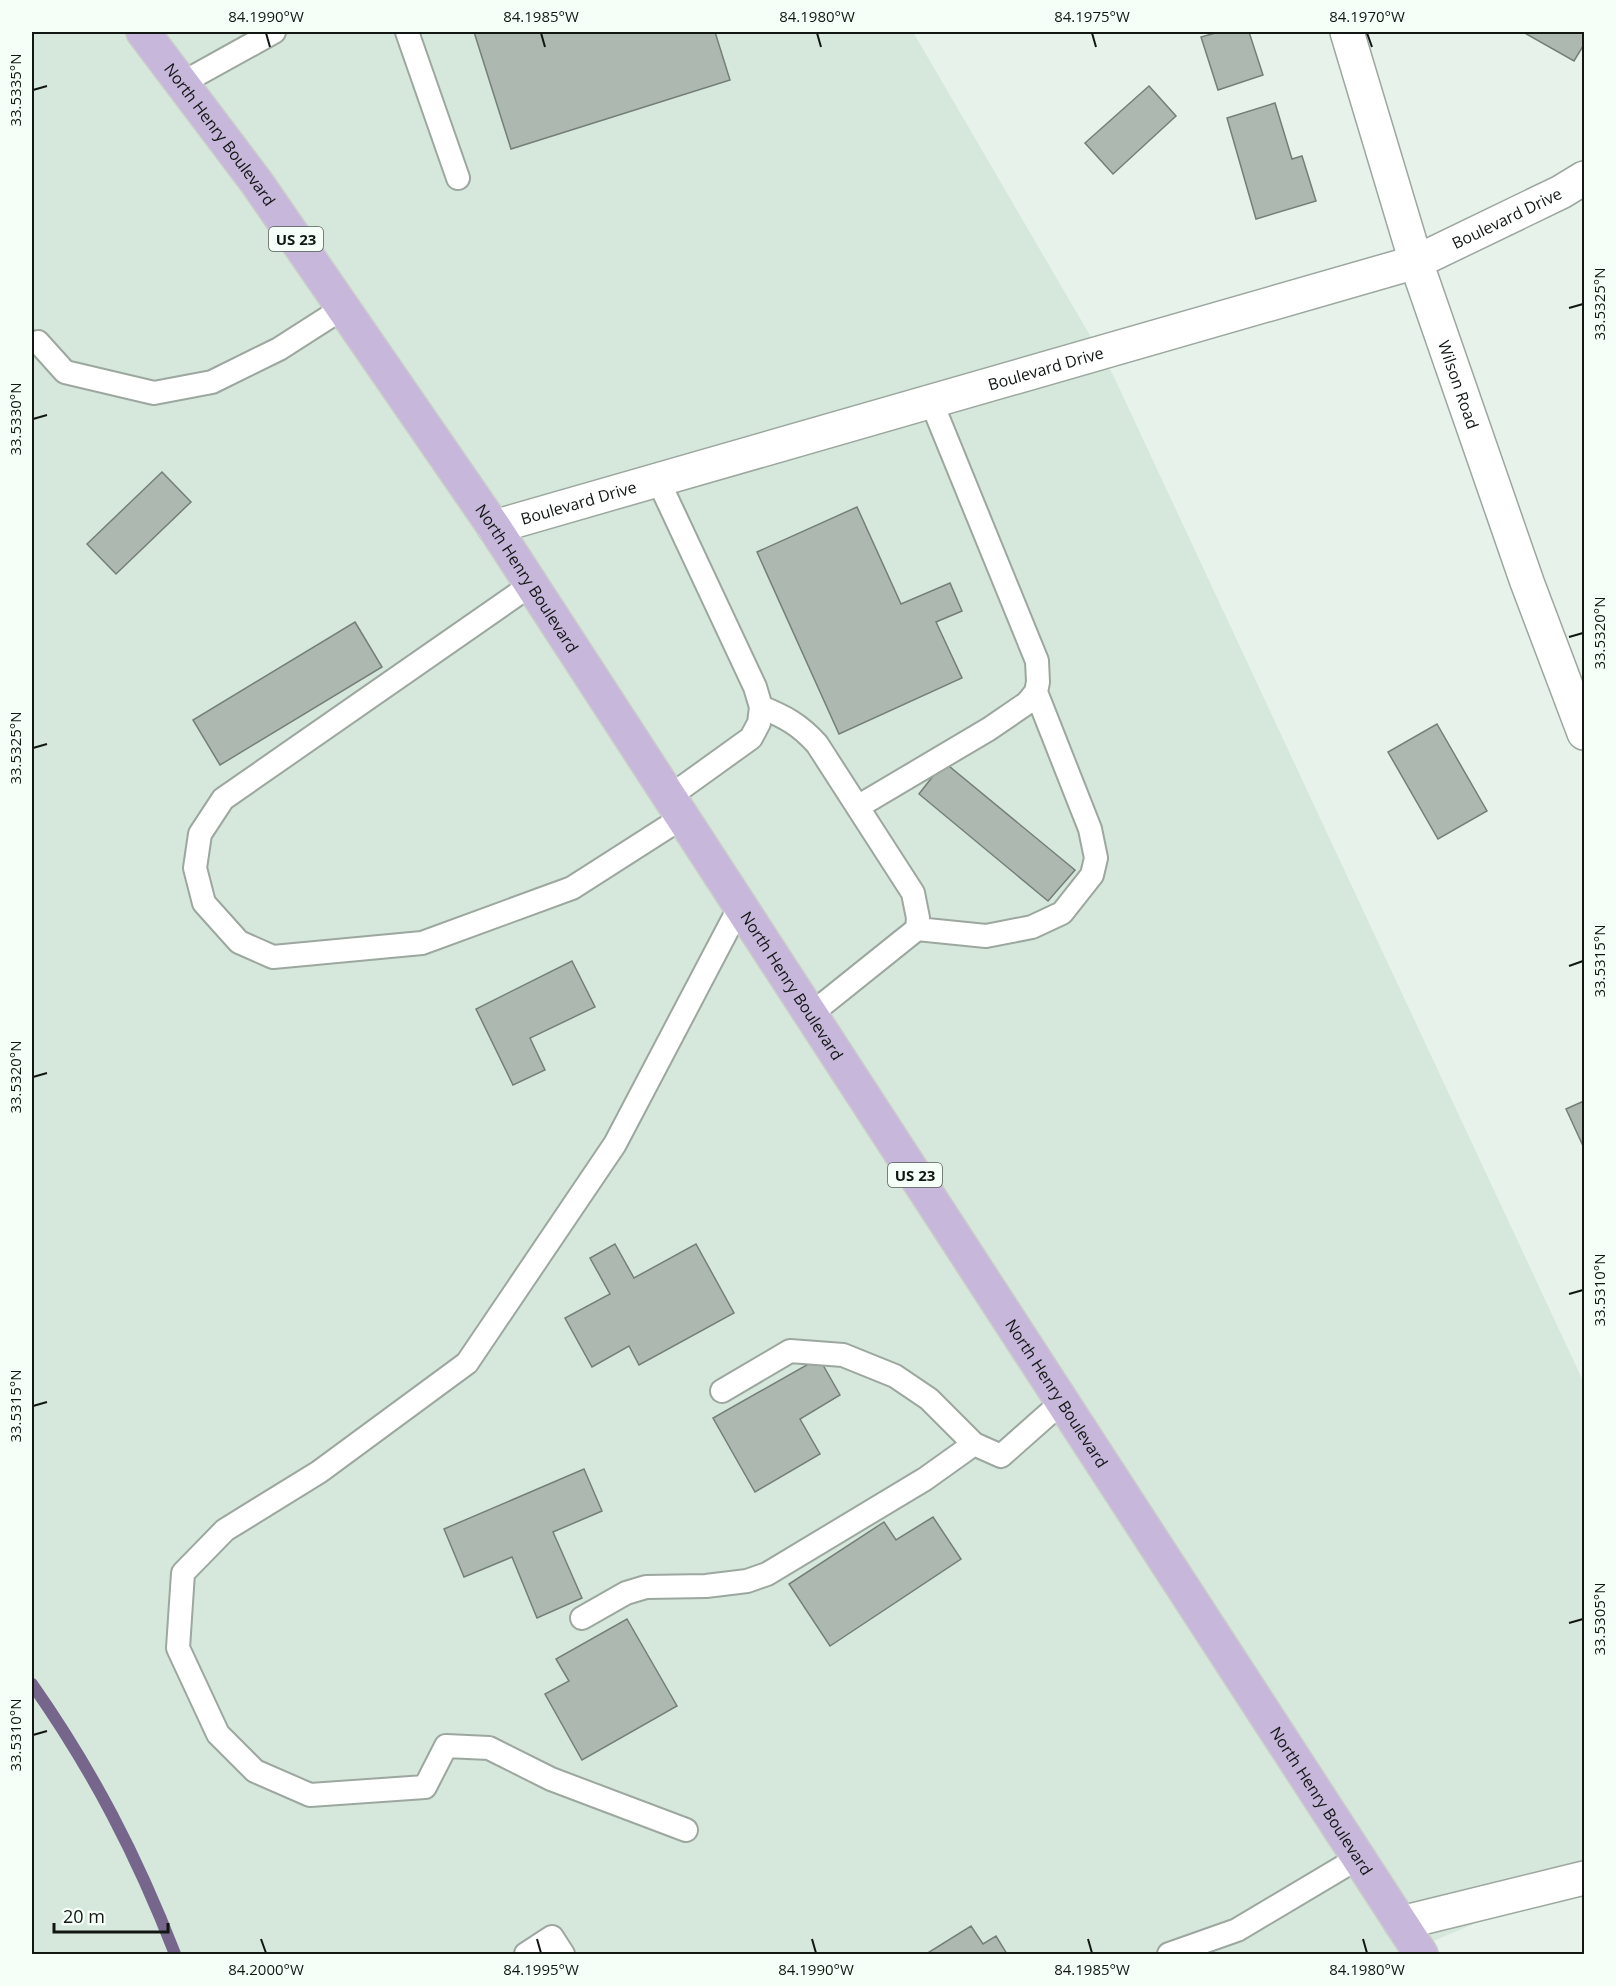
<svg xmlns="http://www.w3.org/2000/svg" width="1616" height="1986" viewBox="0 0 1616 1986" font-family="'Open Sans',sans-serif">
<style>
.built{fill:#d5e8db}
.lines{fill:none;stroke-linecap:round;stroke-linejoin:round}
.stream{stroke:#76668c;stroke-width:12}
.building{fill:#adb8b1;stroke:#747f78;stroke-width:1.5}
.lane-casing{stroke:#9ca79f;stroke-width:26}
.street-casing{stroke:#9ca79f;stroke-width:36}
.primary-casing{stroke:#cbcccb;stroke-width:36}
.lane{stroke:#fff;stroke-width:22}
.street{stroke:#fff;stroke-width:33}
.primary{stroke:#c7b7db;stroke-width:33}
.ticks{fill:none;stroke:#121714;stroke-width:2}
.labels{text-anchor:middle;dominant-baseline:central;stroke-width:6;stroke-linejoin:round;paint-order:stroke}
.shield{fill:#f5fff8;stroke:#565d58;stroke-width:1.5}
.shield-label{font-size:15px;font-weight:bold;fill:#121714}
.street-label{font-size:16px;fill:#121714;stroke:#f5fff8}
.neatline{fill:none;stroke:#121714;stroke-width:2}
.ticks-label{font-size:15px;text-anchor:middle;fill:#121714}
</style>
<rect width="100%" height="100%" fill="#e6f2ea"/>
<path class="built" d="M32,32H913L1113,375L1584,1383V1877L1410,1951L1412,1954H34L32,1948Z"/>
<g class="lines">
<path class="stream" d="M32,1684C93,1771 137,1856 175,1954"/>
</g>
<path class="building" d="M474,32H715L730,80L511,149Z
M1219,32H1249L1263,75L1218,90L1201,37Z
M1523,32H1584V47L1583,46L1574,61Z
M1149,86L1176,116L1113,174L1085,143Z
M1275,103L1292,159L1302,156L1316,201L1256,219L1227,118Z
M162,472L191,502L116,574L87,544Z
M857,507L901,604L950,583L962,611L936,622L962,678L839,734L757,552Z
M355,622L382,667L220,765L193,720Z
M1437,724L1487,811L1438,839L1388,752Z
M944,762L1075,870L1048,901L919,794Z
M572,961L595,1007L530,1038L545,1070L513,1085L476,1009Z
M1584,1101V1148L1566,1109Z
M615,1244L634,1278L696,1244L734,1313L639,1365L629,1346L592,1367L565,1318L610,1294L590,1258Z
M819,1358L840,1395L800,1419L820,1454L755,1492L713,1418Z
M584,1469L602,1511L553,1532L582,1598L537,1618L512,1557L464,1577L444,1529Z
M933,1517L961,1559L830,1646L789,1584L884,1522L896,1540Z
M627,1619L677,1706L582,1760L545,1694L569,1681L556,1659Z
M971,1926L983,1944L996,1936L1007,1954H926Z"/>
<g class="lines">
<defs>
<path id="lane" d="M407,32L458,178
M182,83L274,32
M38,342L65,372L154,393L212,382L279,349L343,308
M658,480L755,687L761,707L759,723L751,738L669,797
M532,584L223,799L200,834L195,868L204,903L239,942L273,957L422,943L572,888L683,817
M761,707C785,717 799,724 817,744L913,893L918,918L917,929L811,1014
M859,806L989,729L1027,703L1036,692L1038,682L1037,661L931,401
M917,929L986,936L1032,927L1062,913L1092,875L1096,858L1090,829L1036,692
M722,1391L790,1351L843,1355L895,1376L929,1399L974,1444L1001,1456L1062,1402
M582,1618L626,1593L646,1587L706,1586L747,1581L767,1574L925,1479L974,1444
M686,1830L551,1779L489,1748L446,1746L425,1787L310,1795L255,1771L218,1734L178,1648L183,1573L225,1530L319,1472L467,1363L615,1144L740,906
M526,1954L552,1937L563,1954
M1169,1954L1237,1930L1358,1858"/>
<g id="street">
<path id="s1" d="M1347,32L1416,262L1527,582L1584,733"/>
<path id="s2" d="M494,527L1416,262L1561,192L1584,178"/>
<path d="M1401,1923L1584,1878"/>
</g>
<g id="primary">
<path id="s3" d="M143,32L257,183L494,527L1421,1954"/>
</g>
</defs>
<use href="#lane" class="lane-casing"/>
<use href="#street" class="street-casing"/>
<use href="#primary" class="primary-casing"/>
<use href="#lane" class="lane"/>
<use href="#street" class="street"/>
<use href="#primary" class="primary"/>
</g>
<path class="ticks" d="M266,33L270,47M541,33L545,47M817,33L821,47M1092,33L1096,47M1367,33L1372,47M33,90L47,86M1569,308L1583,304M33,419L47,415M1569,637L1583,633M33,748L47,744M1569,966L1583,961M33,1077L47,1073M1569,1294L1583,1290M33,1406L47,1402M1569,1623L1583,1619M33,1735L47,1731M261,1939L266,1953M537,1939L541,1953M812,1939L816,1953M1088,1939L1092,1953M1363,1939L1367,1953"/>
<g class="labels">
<g class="shield">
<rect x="269" y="227" width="54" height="24" rx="4.5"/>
<rect x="888" y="1163" width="54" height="24" rx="4.5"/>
</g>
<g class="shield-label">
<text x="296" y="239">US 23</text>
<text x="915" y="1175">US 23</text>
</g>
<g class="street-label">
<text stroke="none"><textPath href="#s3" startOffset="128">North Henry Boulevard</textPath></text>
<text stroke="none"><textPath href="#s2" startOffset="1060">Boulevard Drive</textPath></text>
<text stroke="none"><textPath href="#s2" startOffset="574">Boulevard Drive</textPath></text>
<text stroke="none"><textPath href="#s1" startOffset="370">Wilson Road</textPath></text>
<text stroke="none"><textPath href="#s2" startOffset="88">Boulevard Drive</textPath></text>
<text stroke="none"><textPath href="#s3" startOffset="668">North Henry Boulevard</textPath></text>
<text stroke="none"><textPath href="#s3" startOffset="1154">North Henry Boulevard</textPath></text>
<text stroke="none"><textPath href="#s3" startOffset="1640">North Henry Boulevard</textPath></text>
<text stroke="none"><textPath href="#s3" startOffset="2126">North Henry Boulevard</textPath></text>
</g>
</g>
<rect width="1616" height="1986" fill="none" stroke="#f5fff8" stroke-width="66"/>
<path d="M54 1923v9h114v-9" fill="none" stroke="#121714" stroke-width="3"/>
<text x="63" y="1923" font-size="18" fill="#121714" stroke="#f5fff8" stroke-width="4.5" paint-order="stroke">20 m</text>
<rect x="33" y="33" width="1550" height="1920" class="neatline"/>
<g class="ticks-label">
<text x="266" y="22">84.1990°W</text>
<text x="541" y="22">84.1985°W</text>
<text x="817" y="22">84.1980°W</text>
<text x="1092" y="22">84.1975°W</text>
<text x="1367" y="22">84.1970°W</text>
<text transform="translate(16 90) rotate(-90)" y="5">33.5335°N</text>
<text transform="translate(1600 304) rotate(-90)" y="5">33.5325°N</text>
<text transform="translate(16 419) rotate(-90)" y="5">33.5330°N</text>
<text transform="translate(1600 633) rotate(-90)" y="5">33.5320°N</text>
<text transform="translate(16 748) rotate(-90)" y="5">33.5325°N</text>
<text transform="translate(1600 961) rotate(-90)" y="5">33.5315°N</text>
<text transform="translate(16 1077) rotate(-90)" y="5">33.5320°N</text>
<text transform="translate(1600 1290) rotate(-90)" y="5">33.5310°N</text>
<text transform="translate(16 1406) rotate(-90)" y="5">33.5315°N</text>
<text transform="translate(1600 1619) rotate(-90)" y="5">33.5305°N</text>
<text transform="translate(16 1735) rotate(-90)" y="5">33.5310°N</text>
<text x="266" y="1975">84.2000°W</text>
<text x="541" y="1975">84.1995°W</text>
<text x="816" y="1975">84.1990°W</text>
<text x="1092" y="1975">84.1985°W</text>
<text x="1367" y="1975">84.1980°W</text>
</g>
</svg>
